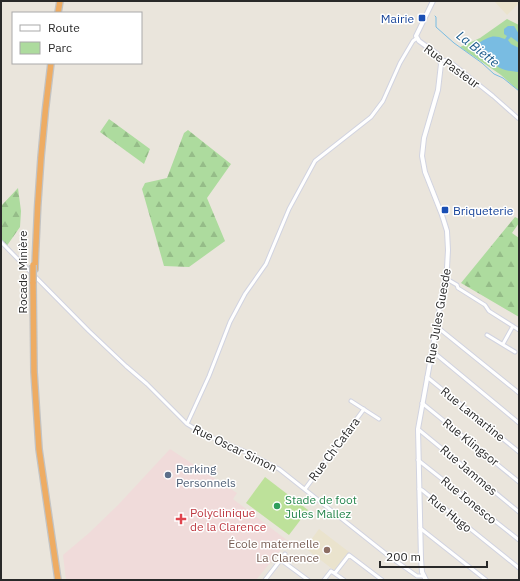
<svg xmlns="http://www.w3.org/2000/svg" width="520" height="581" viewBox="0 0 520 581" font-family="'IBM Plex Sans',sans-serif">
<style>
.education{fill:#eae3cd}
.medical{fill:#f0dbda}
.forest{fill:url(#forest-firs)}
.park{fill:#addb9e}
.pitch{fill:#bde19a}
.water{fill:#79bce2}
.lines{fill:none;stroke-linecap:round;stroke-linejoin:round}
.stream{stroke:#79bce2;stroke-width:1}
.street-casing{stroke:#d1d3e0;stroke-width:5}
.secondary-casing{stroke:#d1d3e0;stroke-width:6}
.highway-casing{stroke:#c3c3c3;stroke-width:8}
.street{stroke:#fff;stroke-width:3}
.secondary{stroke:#fff;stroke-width:4}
.highway{stroke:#eeac63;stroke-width:5.5}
.highway-bridge-casing{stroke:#c3c3c3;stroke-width:8;stroke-linecap:butt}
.highway-bridge{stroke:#eeac63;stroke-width:5.5}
.transit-dot{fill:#1a4fb4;stroke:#fff;stroke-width:1.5}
.service-dot{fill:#5c6f8a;stroke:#fff;stroke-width:1.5}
.leisure-dot{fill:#2e9e5b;stroke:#fff;stroke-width:1.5}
.health-dot{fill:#e0444e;stroke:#fff;stroke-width:1.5}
.education-dot{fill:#8d6e63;stroke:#fff;stroke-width:1.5}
.labels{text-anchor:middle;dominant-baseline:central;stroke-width:3;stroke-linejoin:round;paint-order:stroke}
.transit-label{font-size:12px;fill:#164399;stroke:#fff;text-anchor:end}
.street-label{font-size:12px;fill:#292929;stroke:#fff}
.service-label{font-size:12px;fill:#4e5e75;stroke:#fff;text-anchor:start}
.leisure-label{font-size:12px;fill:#27864d;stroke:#fff;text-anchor:start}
.health-label{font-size:12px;fill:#be3a42;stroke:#fff;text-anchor:start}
.education-label{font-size:12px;fill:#785e54;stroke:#fff;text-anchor:end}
.water-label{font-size:13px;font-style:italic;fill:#1a5a8b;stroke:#fff}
</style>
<defs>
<pattern id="forest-firs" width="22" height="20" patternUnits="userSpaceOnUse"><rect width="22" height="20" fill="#addb9e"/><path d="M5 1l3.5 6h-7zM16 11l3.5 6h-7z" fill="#95bc88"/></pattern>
</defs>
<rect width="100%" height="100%" fill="#eae5dc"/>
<path class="education" d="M494,1H519V3L507,15Z
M319,529L349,552L335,571L305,548Z"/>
<path class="medical" d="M170,449L237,493L233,499L288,541L256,580H66L63,555L89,533L118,505Z"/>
<path class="forest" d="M109,119L150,149L144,164L100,132Z
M188,130L231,164L207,198L225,241L189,267L164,266L142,189L145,183L167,178L184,133Z
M18,188L21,211L20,227L6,247L1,242V206Z
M515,217L519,219V223L512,233L519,238V317L461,283Z"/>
<path class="park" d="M507,19L519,25V91L501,75L460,47L480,38Z"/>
<path class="pitch" d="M265,477L308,510L289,535L246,503Z"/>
<path class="water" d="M508,26H514L519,34V43L511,37L508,40L511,44L519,48V72C496,70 496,66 483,50L477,52L471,47L472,43L475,42L478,43C490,37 492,34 505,39L507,36L504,34V29Z"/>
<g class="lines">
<path class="stream" d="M435,16L436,17V27L454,43L482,63L494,74L503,78L519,91"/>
<defs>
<path id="street" d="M441,60L449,61L493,96L519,119
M1,242L89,331L126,366L147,384L187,424L204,434L246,452L279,469L390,557L417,576H424
M445,278L457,285L458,288L485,305L489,311L519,330
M436,326L519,393
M487,335L515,352
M503,344L513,326
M432,351L519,423
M427,377L519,452
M351,401L379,419
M422,403L519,482
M187,424L209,376L230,322L245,294L266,264L289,209L315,161L371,117L383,101L400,63L413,41L417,38
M418,429L519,512
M418,460L519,540
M305,489L364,409
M419,489L422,490L519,568
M420,528L486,580
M281,560L308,580
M335,573L349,555L382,580
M265,580L285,554
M324,580L331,571L344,580"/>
<path id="secondary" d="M426,580L422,572L421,559L418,429L447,268L448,250L447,231L442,215L425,172L422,156L424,138L438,90L441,64L437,54L419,41L416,36L433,1"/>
<path id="highway" d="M58,13L60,1
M35,269C37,200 42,131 51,63
M33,282L34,372L39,449L58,580"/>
</defs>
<use href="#street" class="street-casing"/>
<use href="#secondary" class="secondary-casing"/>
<use href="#highway" class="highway-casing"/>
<use href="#street" class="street"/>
<use href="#secondary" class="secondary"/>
<use href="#highway" class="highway"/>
<defs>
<path id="highway-bridge" d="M33,282V265"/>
</defs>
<use href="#highway-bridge" class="highway-bridge-casing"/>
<use href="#highway-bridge" class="highway-bridge"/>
</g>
<g class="transit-dot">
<rect x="418" y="14" width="8" height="8" rx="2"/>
<rect x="441" y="206" width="8" height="8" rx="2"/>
</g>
<circle class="service-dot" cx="168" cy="475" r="4"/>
<circle class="leisure-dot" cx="277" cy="506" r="4"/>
<path class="health-dot" d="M179 513h4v4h4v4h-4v4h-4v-4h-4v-4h4z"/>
<circle class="education-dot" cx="327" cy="550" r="4"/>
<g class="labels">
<g class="transit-label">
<text x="414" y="18">Mairie</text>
<text x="453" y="210" text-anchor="start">Briqueterie</text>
</g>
<g class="street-label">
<text transform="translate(452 66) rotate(36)">Rue Pasteur</text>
<text transform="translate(22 272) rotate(-90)">Rocade Minière</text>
<text transform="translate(438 316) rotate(-80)">Rue Jules Guesde</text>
<text transform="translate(473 414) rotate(39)">Rue Lamartine</text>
<text transform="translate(471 442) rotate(39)">Rue Klingsor</text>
<text transform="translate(235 448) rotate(26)">Rue Oscar Simon</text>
<text transform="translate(334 449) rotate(-53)">Rue Ch'Cafara</text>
<text transform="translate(469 470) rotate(40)">Rue Jammes</text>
<text transform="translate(469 500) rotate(39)">Rue Ionesco</text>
<text transform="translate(450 513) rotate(39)">Rue Hugo</text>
</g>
<g class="service-label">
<text x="176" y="468">Parking<tspan x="176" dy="14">Personnels</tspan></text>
</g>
<g class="leisure-label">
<text x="285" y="499">Stade de foot<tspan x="285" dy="14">Jules Mallez</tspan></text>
</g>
<g class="health-label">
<text x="190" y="512">Polyclinique<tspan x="190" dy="14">de la Clarence</tspan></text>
</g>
<g class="education-label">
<text x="319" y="543">École maternelle<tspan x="319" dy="14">La Clarence</tspan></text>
</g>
<g class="water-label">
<text transform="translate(478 49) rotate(38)">La Biette</text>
</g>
</g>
<rect width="520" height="581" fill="none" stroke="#292929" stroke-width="4"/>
<rect x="12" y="12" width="130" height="52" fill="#ffffff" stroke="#a9a9a9"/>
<rect x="20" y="25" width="20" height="6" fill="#ffffff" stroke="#a9a9a9"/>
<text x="48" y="32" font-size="12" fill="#292929">Route</text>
<rect x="20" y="42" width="20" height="12" fill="#addb9e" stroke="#a9a9a9"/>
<text x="48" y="52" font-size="12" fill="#292929">Parc</text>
<path d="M380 561v6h107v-6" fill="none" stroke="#292929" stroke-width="2"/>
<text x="386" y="561" font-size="12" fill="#292929" stroke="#ffffff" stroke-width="3" paint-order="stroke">200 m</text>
</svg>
